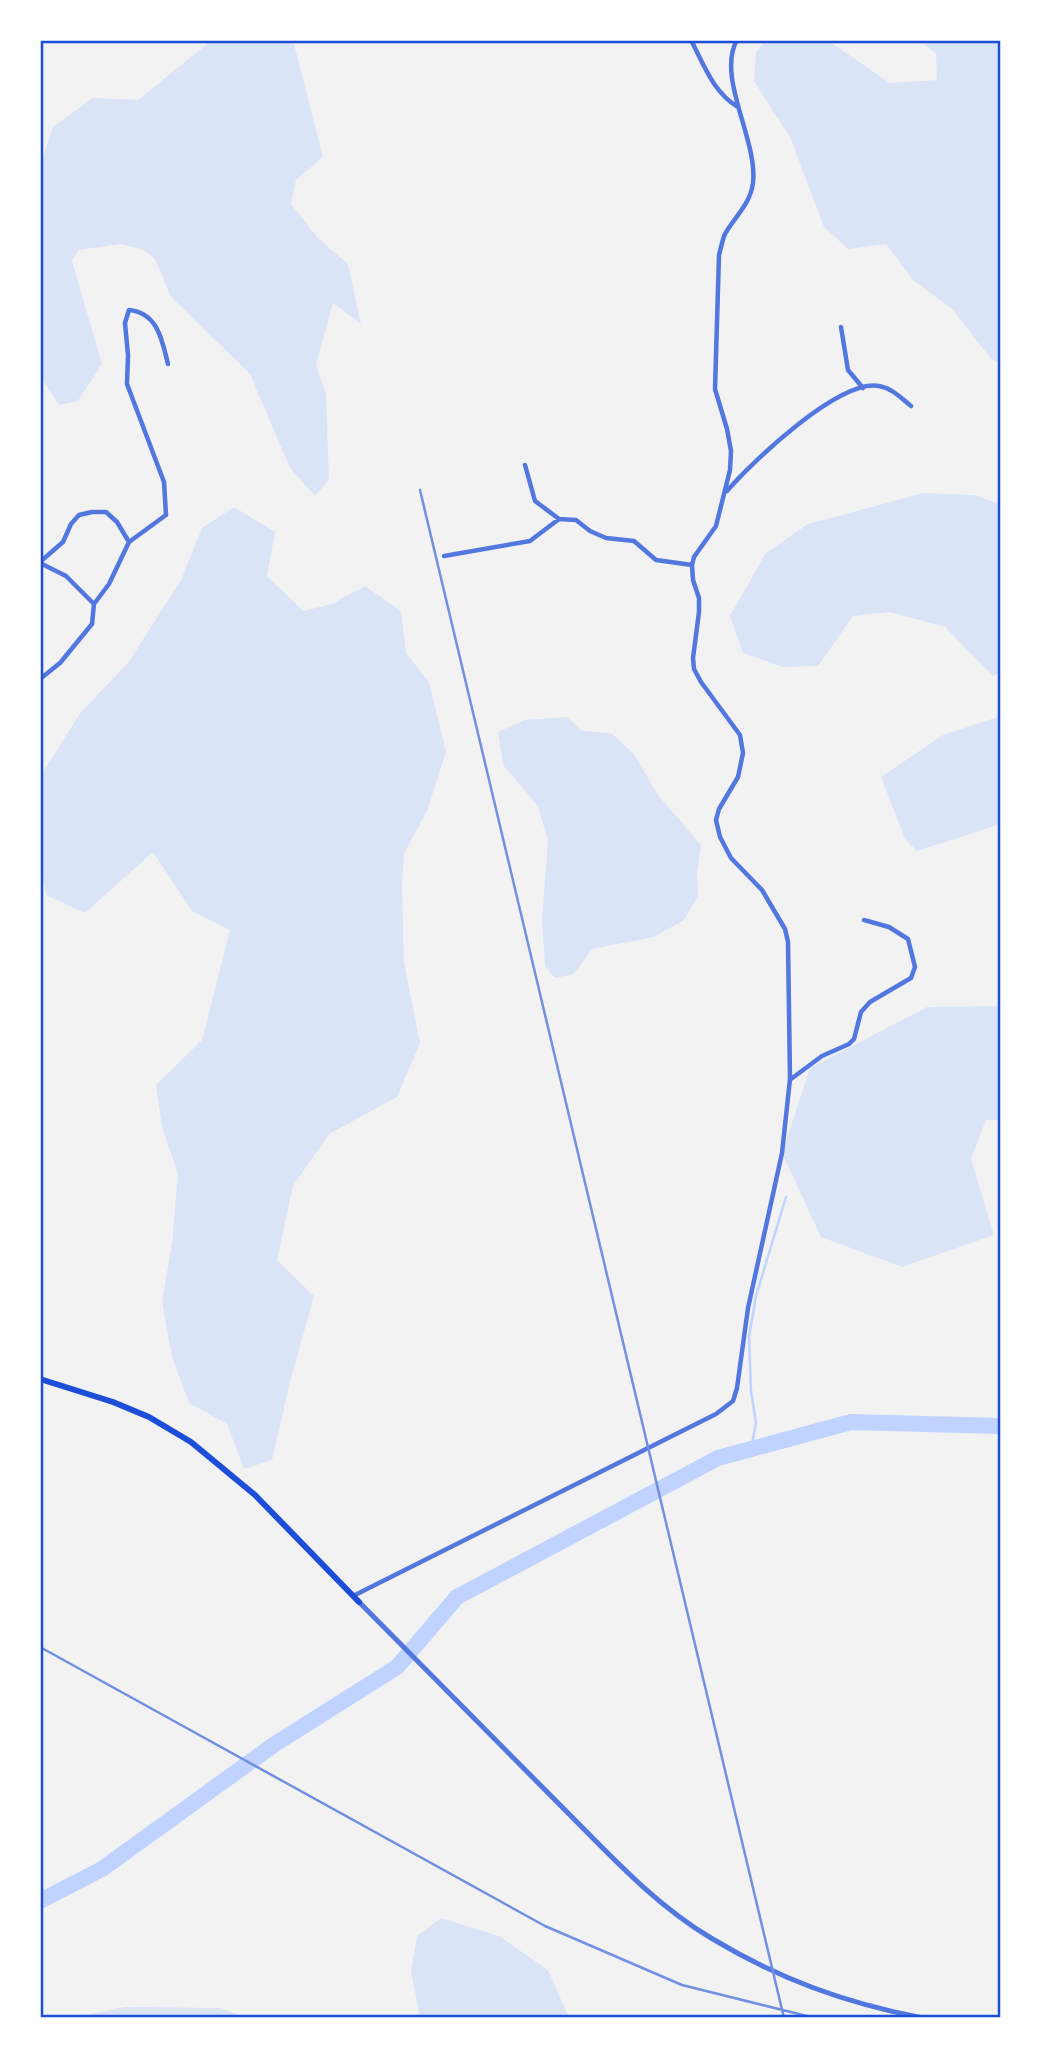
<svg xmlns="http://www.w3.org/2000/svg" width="1041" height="2058" viewBox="0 0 1041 2058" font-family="'Exo 2',sans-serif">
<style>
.green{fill:#dbe4f7}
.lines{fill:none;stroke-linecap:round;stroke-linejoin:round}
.stream{stroke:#bfd3fe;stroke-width:2.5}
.river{stroke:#bfd3fe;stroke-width:16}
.minor{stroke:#5277de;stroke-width:4.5}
.tertiary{stroke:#5277de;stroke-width:5}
.secondary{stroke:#1d4ed8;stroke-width:6}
.rail{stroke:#7290e2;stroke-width:2.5}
.neatline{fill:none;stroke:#1d4ed8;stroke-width:2.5}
</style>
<rect width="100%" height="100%" fill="#f2f2f2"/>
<path class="green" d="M208,40H293L323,157L296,180L291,204L317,237L348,264L361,324L333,303L316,365L326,394L329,480L315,496L290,468L250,374L171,297L155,259L142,249L120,244L79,250L72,261L102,364L78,401L59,405L40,375V166L53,127L93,98L138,100L207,44Z
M766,40H827L890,83L937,80L936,54L919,40H1001V362L992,360L952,309L913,280L886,244L848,249L824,227L790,137L754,81L756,52Z
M924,493L975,495L1001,505V672L993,676L945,627L890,612L853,616L818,666L783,667L743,653L730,616L766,553L808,524Z
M234,507L275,532L267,576L303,611L332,604L365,586L401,611L406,653L429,682L446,752L427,811L404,854L402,885L404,962L420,1043L397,1097L329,1134L293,1186L277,1260L314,1296L290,1382L272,1460L244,1469L227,1424L189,1403L172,1357L162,1302L172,1243L178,1174L162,1127L156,1085L202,1040L230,930L192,911L153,852L85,913L46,895L40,859V777L81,712L128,663L181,580L202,528Z
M1001,716V826L998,825L917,851L905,839L881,777L943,735Z
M567,717L582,731L611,733L634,754L658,795L701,845L697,873L698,896L684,920L654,937L592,949L574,974L555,978L545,966L542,919L548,841L538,806L503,765L498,732L524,720Z
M1001,1006V1120H986L971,1159L994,1235L902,1267L821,1237L782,1153L810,1068L927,1007Z
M441,1918L499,1936L548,1970L569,2018H420L411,1971L417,1936Z
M124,2007L220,2008L246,2018H72Z"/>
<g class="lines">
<path class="stream" d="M751,1449L756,1423L751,1391L749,1337L756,1296L786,1197"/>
<path class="river" d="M40,1901L102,1869L275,1744L397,1667L457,1597L718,1458L851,1422L1001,1426"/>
<path class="minor" d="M691,40C704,65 713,92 738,107
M841,327L848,370L863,388
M525,465L535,501L559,519L576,520L590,531L606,538L634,541L656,560L692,565
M727,491C752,462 839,379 879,386C892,388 901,398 911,406
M129,542L166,515L164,482L127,384L128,355L125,323L129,310C158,313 162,340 168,364
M444,556L530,541L559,519
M40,562L63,542L71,524L79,515L92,512H106L117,522L129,542L109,584L94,604L92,624L60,663L40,679
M40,563L66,576L94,604
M791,1079L822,1056L849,1044L854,1039L861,1012L870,1002L911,978L915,967L908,939L889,927L864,920
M353,1596L716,1414L733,1401L737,1388L748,1308L782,1153L790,1079L788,942L785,929L762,890L731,858L720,837L716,820L719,809L738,777L743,753L740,735L701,682L694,669L693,658L699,612V598L693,580L692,565L694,557L716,526L730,470L731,451L727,429L715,389L719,255C721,248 722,241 725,234C735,216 750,205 753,183C758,140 716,77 737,40"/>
<path class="tertiary" d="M359,1602C427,1671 495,1740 564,1809C610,1855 655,1905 711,1938C779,1979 845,2003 923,2018"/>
<path class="secondary" d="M40,1379L113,1402L149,1417L191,1442L255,1495L359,1602"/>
<path class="rail" d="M420,490L784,2018
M40,1647L545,1926L682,1985L815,2018"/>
</g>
<rect width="1041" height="2058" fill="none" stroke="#ffffff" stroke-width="84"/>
<rect x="42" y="42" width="957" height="1974" class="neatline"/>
</svg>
